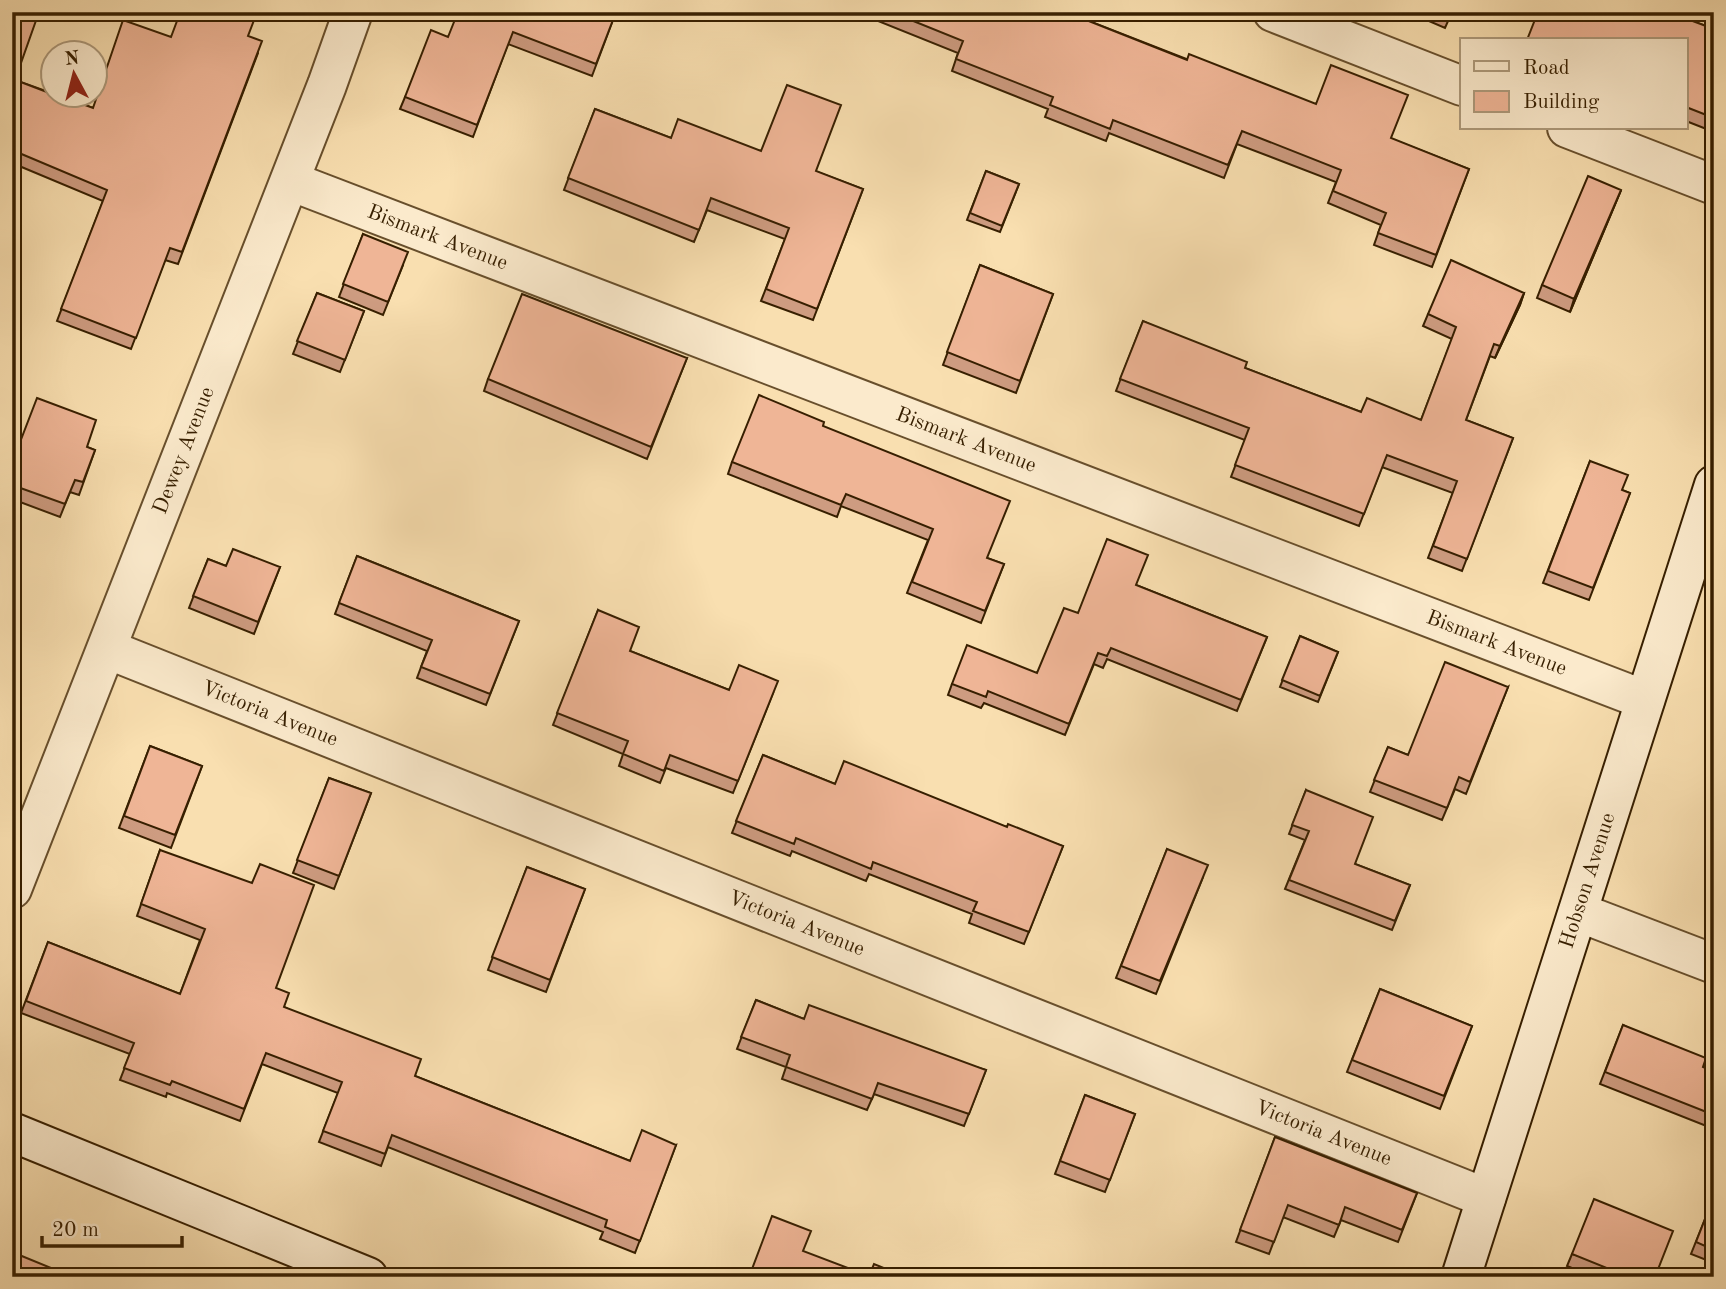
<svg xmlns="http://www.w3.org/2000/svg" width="1726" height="1289" viewBox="0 0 1726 1289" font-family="'Old Standard TT',serif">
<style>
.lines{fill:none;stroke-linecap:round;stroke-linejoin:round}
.street-casing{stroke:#684f2c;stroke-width:42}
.secondary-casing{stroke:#371f00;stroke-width:42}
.street{stroke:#fbeacc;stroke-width:38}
.secondary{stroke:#fbeacc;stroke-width:38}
.wall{fill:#ce9c81;stroke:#371f00;stroke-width:2}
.shaded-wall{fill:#a77f69;stroke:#371f00;stroke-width:2}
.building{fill:#efb596;stroke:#371f00;stroke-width:2}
.labels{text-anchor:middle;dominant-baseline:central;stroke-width:6;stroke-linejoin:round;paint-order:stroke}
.street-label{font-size:21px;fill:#371f00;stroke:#fbeacc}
</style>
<rect width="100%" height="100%" fill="#f9dfb0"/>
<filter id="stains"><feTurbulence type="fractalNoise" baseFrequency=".00286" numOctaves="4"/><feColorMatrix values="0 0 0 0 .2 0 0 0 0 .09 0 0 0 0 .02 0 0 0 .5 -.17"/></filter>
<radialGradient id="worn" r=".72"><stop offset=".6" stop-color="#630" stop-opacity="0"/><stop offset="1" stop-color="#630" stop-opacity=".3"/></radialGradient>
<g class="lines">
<defs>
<g id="street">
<path d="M1273,12L1462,86"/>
<path d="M1567,128L1714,185"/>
<path id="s1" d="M290,181L1645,700"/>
<path id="s2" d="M107,649L1486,1198"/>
<path id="s3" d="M12,889L327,85L353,12"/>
<path d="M1578,912L1714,964"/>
</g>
<g id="secondary">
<path d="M12,1132L368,1277"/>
<path id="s4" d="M1461,1277L1714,485"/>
</g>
</defs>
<use href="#street" class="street-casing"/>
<use href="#secondary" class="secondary-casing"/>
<use href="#street" class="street"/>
<use href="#secondary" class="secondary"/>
</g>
<path class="wall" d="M12,12L15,80L93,108L171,37L199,20L248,36L258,53L178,264L165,260L131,349L57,321L103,201L12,163Z
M616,12L592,76L508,44L473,137L400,109L405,97L448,37Z
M870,12H1066L1469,169L1432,267L1374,245L1381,225L1328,203L1336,182L1237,144L1224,178L1109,133L1106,141L1045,117L1048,109L952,71L958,53L868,17Z
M1408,12H1452L1445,28Z
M1679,16L1714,29V132L1686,121V40Z
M595,109L671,138L761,151L863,189L813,320L761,301L785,239L707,210L694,242L564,190Z
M986,171L1019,184L1000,232L967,220Z
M1621,190L1570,312L1537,298L1542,285Z
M363,234L403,265L383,315L339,297Z
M980,265L1053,294L1016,393L943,365Z
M317,293L364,311L340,372L293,354Z
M1524,293L1520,305L1495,358L1490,356L1466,420L1513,438L1462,571L1428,558L1453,493L1382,467L1359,526L1231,477L1245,440L1116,391L1143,321L1245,368L1361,412L1421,420L1452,339L1423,326L1428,314Z
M687,358L647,459L484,391L488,379Z
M823,426L987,558L1004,564L981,623L907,593L928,540L841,506L837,517L728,474L732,462Z
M87,447L95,450L79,495L70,492L60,517L12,499V463Z
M1590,461L1622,490L1630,493L1589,600L1543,583Z
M357,556L519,621L486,705L417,678L427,651L335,614Z
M208,559L226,566L280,567L254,634L189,608Z
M1136,585L1267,637L1237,711L1107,659L1103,668L1094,664L1065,735L984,703L981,708L948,695L952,684L1037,673L1078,613Z
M598,610L630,651L729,690L773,693L733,793L666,768L660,783L619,766L623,754L553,725Z
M1300,636L1338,652L1318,702L1280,687Z
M1508,687L1466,794L1455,789L1442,820L1370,792L1388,747L1408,755Z
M150,746L202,766L171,848L119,828Z
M763,755L835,784L1007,827L1063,846L1024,944L969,923L972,914L869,874L866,881L792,851L790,856L732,833Z
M329,778L371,793L334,889L293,873Z
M1306,790L1355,864L1410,885L1392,930L1285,889L1305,840L1289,834Z
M1714,847V870L1706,867Z
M1167,849L1203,877L1156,994L1116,978Z
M160,850L276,988L284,1007L415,1076L630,1161L676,1145L635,1253L600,1239L603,1232L388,1147L381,1166L319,1142L338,1093L262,1064L240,1121L167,1093L166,1097L120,1080L130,1054L21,1013L48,942L180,994L200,940L137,916Z
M527,867L585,889L546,992L488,970Z
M1380,989L1472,1026L1440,1109L1347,1072Z
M756,1000L804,1019L986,1070L964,1126L874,1094L867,1110L782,1079L786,1067L737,1049Z
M1623,1025L1703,1068L1714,1072V1129L1600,1084Z
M1085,1095L1135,1114L1105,1192L1055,1174Z
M1275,1137L1417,1193L1398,1242L1341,1220L1334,1237L1283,1217L1269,1254L1236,1242Z
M1709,1209L1714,1211V1263L1691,1254Z
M1572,1254L1656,1277H1594L1567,1266Z"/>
<path class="shaded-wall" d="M1621,190L1616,202L1570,312L1574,299Z
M1524,293L1520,305L1495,358L1500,346Z"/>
<path class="building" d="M12,12H39L15,80L52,94H55L93,108L123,20L171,37L180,13L199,20L201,12H250L256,15L248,36L262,41L182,252L170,248L136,338L61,309L107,190L12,150Z
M458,12H616L596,64L513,32L477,125L405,97L431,30L448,37Z
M891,12H1066L1187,60L1189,54L1316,104L1331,65L1408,95L1391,138L1469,169L1436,255L1378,233L1386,213L1333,191L1341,170L1242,131L1228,165L1113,120L1110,129L1050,105L1053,97L956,59L963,41Z
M1441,12H1451L1449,16Z
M1538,12H1681L1679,16L1714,29V118L1686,107V40H1527Z
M787,85L841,105L816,171L863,189L817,309L766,289L789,228L711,198L699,230L568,178L595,109L671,138L678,119L761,151Z
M986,171L1019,184L1002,226L970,213Z
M1588,176L1621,190L1574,299L1542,285Z
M363,234L408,252L388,302L343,284Z
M1451,260L1524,293L1500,346L1494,344L1466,420L1513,438L1467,559L1433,546L1457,481L1387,455L1364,514L1235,465L1249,428L1120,379L1143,321L1247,362L1245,368L1361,412L1367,398L1421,420L1456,327L1428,314Z
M980,265L1053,294L1020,381L947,352Z
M317,293L364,311L345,360L297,341Z
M522,294L687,358L651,447L488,379Z
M759,395L824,422L823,426L1010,501L987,558L1004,564L985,611L912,582L933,529L846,494L841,505L732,462Z
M37,398L96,420L87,447L95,450L83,482L75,480L65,504L12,485V463Z
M1590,461L1628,475L1622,490L1630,493L1593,588L1548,571Z
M1107,539L1148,555L1136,585L1267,637L1241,700L1111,648L1107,656L1098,653L1069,724L988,691L986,697L952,684L967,645L1037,673L1064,608L1078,613Z
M233,549L280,567L258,622L193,596L208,559L226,566Z
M357,556L519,621L490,694L421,667L432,640L339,603Z
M598,610L639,627L630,651L729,690L739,665L778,681L738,781L670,755L664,771L623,754L628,741L557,713Z
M1300,636L1338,652L1320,696L1282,680Z
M1445,662L1508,687L1470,782L1459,777L1447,808L1374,780L1388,747L1408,755Z
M150,746L202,766L175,835L124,816Z
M763,755L835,784L844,761L1007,827L1008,824L1063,846L1029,932L973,911L977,902L873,862L871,869L796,838L794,844L736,821Z
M329,778L371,793L339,876L297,860Z
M1306,790L1373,817L1355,864L1410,885L1395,921L1289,880L1309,831L1292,825Z
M1167,849L1208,865L1160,981L1121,966Z
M160,850L252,883L260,864L314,885L276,988L289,993L284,1007L421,1059L415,1076L630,1161L642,1130L676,1145L640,1241L605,1227L607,1220L392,1135L385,1154L323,1131L342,1082L266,1053L244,1109L172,1081L170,1085L124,1068L134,1043L26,1001L48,942L180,994L205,929L141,904Z
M527,867L585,889L550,980L492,957Z
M1380,989L1472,1026L1444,1096L1352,1060Z
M756,1000L804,1019L809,1005L986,1070L969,1114L878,1083L872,1099L786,1067L790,1055L741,1037Z
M1623,1025L1706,1058L1703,1067L1714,1072V1115L1605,1072Z
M1085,1095L1135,1114L1110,1180L1060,1161Z
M1275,1137L1417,1193L1402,1230L1345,1207L1339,1225L1288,1205L1274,1242L1240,1230Z
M1594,1199L1673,1231L1655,1277H1629L1572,1254Z
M1709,1209L1714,1211V1250L1696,1242Z
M772,1216L811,1231L803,1251L869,1276L874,1264L906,1277H749Z
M12,1252L73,1277H12Z"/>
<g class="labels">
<g class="street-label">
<text stroke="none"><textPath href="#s1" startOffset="158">Bismark Avenue</textPath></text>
<text stroke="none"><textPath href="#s1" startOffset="724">Bismark Avenue</textPath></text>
<text stroke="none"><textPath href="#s3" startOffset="471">Dewey Avenue</textPath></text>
<text stroke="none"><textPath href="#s1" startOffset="1292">Bismark Avenue</textPath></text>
<text stroke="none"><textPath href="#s2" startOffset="175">Victoria Avenue</textPath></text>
<text stroke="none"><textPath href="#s4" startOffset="416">Hobson Avenue</textPath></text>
<text stroke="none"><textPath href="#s2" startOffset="742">Victoria Avenue</textPath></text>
<text stroke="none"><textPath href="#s2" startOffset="1309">Victoria Avenue</textPath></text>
</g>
</g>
<rect width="1726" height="1289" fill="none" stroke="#f9dfb0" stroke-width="42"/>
<rect x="14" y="14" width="1698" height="1261" fill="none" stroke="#371f00" stroke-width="3.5"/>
<rect x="21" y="21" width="1684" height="1247" fill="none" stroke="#371f00" stroke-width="2"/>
<rect x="1460" y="38" width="228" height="91" fill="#fbeacc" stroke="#ad997a" stroke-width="2"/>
<rect x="1474" y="61" width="35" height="10" fill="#fbeacc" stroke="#ad997a" stroke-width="2"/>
<text x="1523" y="74" font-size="21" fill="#371f00">Road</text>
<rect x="1474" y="91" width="35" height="21" fill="#efb596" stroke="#ad997a" stroke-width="2"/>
<text x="1523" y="108" font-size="21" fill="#371f00">Building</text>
<g transform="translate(74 74) rotate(353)"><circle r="33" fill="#fbeacc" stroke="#ad997a" stroke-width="2"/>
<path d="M0-5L12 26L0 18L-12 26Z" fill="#8f2418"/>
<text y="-10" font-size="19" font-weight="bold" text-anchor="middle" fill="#371f00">N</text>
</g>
<path d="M42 1236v10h140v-10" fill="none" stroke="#371f00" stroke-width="3.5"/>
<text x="52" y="1236" font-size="21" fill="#371f00" stroke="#fbeacc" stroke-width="5" paint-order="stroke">20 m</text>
<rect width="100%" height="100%" filter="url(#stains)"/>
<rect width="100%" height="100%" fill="url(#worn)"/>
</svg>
